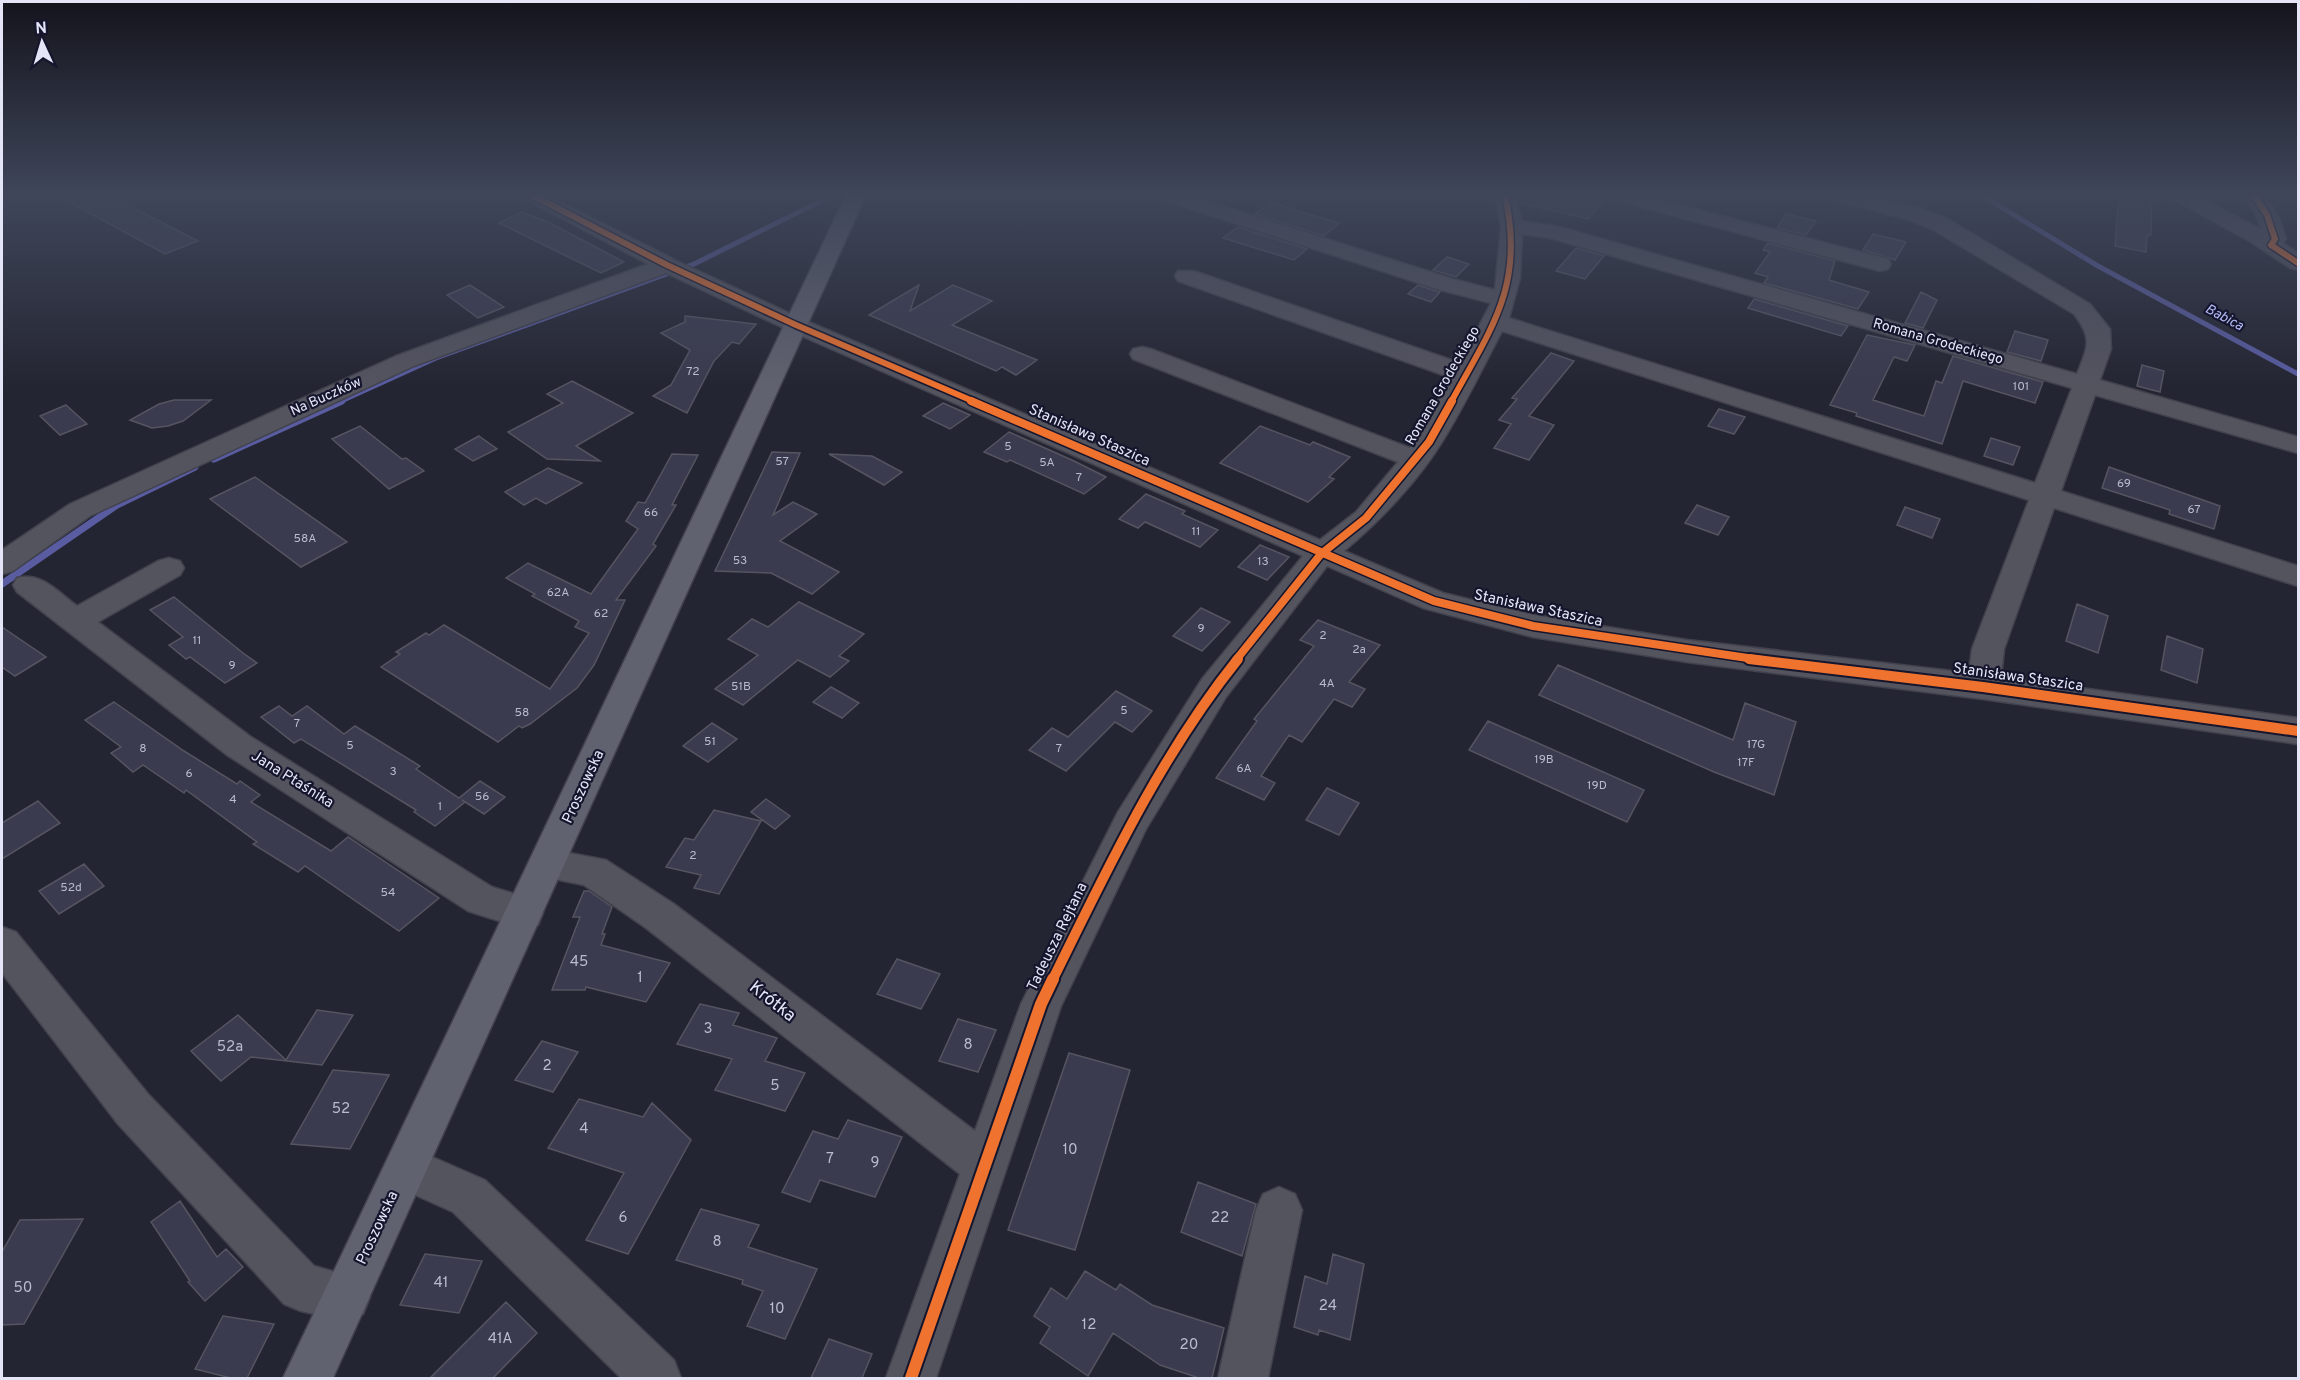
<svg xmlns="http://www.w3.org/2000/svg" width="2300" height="1380" viewBox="0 0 2300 1380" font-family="Overpass,sans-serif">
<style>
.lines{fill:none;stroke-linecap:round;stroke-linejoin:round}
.stream-far1{stroke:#595ca1;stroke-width:5}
.stream{stroke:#595ca1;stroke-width:7}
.building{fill:#3b3b4f;stroke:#545561;stroke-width:1.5}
.minor-casing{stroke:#41424d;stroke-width:3}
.major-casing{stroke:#41424d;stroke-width:3}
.minor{fill:#54545f;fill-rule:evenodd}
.major{fill:#61626f;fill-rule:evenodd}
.cycleway-far3-casing{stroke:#15162d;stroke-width:9}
.cycleway-far2-casing{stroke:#15162d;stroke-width:11}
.cycleway-far1-casing{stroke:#15162d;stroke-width:14}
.cycleway-casing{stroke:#15162d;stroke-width:16}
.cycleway-far3{stroke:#ef722f;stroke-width:6}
.cycleway-far2{stroke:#ef722f;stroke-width:8}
.cycleway-far1{stroke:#ef722f;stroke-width:10}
.cycleway{stroke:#ef722f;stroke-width:12}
.labels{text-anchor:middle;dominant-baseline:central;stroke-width:4.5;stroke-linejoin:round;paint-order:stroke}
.number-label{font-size:12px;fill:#babbcd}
.far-water-label{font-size:14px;font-style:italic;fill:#b7bdfb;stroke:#15162d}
.far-street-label{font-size:14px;fill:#e4e6f7;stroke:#15162d}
.street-label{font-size:15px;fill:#e4e6f7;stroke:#15162d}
.near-number-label{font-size:15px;fill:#babbcd}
.near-street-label{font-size:18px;fill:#e4e6f7;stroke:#15162d}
</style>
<rect width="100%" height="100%" fill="#242532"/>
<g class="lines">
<path class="stream-far1" d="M1981,195L2098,266L2298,374
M339,402L436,358L694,264L833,195"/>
<path class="stream" d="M214,459L342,401
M2,584L117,505L195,467"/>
</g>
<path class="building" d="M56,195H109L198,241L165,254Z
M1520,195H1606L1607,198L1588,219L1520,203Z
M2119,195H2152L2151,235H2147L2146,252L2115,246Z
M1271,202L1295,210L1339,223L1324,236L1255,214Z
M522,212L550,223L624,262L601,273L499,223Z
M1786,214L1816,221L1806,235L1777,228Z
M1238,227L1307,249L1294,260L1223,238Z
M1873,234L1906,242L1895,260L1863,250Z
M1768,243L1835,261L1829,280L1869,292L1858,309L1764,283L1768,277L1755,273L1770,252L1763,250Z
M1576,248L1604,256L1585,279L1556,271Z
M1447,257L1469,264L1456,277L1433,270Z
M470,285L504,307L478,318L447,295Z
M919,285L910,311L953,285L992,301L952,325L1037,360L1016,375L1002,367L996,371L869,315Z
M1418,285L1436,291L1440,292L1431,302L1408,294Z
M1921,292L1937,300L1923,328L1905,323Z
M1754,299L1848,326L1841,336L1748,308Z
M685,316L756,324L739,344L732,342L714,361L687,413L653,396L671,385L690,350L661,333L685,322Z
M2015,331L2048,340L2041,361L2007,352Z
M1867,335L1915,345L1907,361L1894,357L1873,400L1924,416L1936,381L1942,383L1953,356L2043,382L2035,403L1963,381L1942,444L1856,416L1857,413L1830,405Z
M1551,353L1574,361L1529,416L1554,425L1529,460L1494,448L1511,424L1499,420L1517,399L1512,398Z
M2142,365L2164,371L2160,392L2137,386Z
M572,381L633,413L576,446L600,461L547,459L508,432L563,403L547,394Z
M174,400H211L183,421L168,426L152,428L130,420L159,404Z
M943,403L970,415L950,429L923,416Z
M66,405L87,424L60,435L40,416Z
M1719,409L1745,417L1734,434L1708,426Z
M360,426L402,459L406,458L424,471L389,489L332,439Z
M1260,426L1310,445L1313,442L1350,457L1329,477L1334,479L1308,502L1220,463Z
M1009,432L1074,461L1106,477L1084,494L1010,460L1007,462L984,452Z
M479,436L497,449L473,461L455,449Z
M1991,438L2020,447L2013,465L1984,456Z
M772,452L800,453L773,515L793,502L817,514L780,541L839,572L812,594L771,573L715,571Z
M672,454L698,455L672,505H676L653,544L656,546L616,600H625L594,665L577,688L530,724L522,728L519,726L498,742L381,667L400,654L396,652L426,633L429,635L444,625L550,689L589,633L575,627L579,621L532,596L535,594L506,578L528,563L591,594L638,529L626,521L638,502L645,503Z
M829,454L872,456L902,472L884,485Z
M2109,467L2220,506L2214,529L2169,514L2170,510L2102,488Z
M548,468L582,483L546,504L536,498L524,505L505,492Z
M255,477L347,542L301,567L210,499Z
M1146,494L1185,511L1182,514L1218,530L1200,547L1145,522L1138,528L1119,519Z
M1697,505L1729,517L1718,535L1685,523Z
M1905,507L1940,519L1932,538L1897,525Z
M1260,545L1289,557L1267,580L1238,567Z
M174,597L243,653L257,663L225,683L190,657L186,659L169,645L183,637L150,610Z
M799,602L864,634L839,656L849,661L830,677L798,660L743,705L715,689L758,655L728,639L752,619L768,627Z
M2077,604L2108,616L2098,653L2066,641Z
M1201,608L1230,622L1202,651L1173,636Z
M1318,620L1380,645L1349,682L1365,689L1352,707L1334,699L1302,742L1289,735L1261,776L1275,783L1264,800L1216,778L1257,721L1254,719L1314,646L1300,640Z
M2,627L46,657L15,676L2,667Z
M2167,636L2203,649L2197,683L2161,670Z
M1558,665L1733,740L1745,703L1796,722L1774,795L1714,772L1539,695Z
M831,687L859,703L842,718L813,702Z
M1116,691L1152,711L1132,732L1115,722L1066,771L1029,750L1052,728L1068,737Z
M114,702L184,751L237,784L240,781L260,795L251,802L331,851L348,837L439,898L399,931L305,866L298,872L253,844L257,842L186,790L184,793L143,765L133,772L111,753L121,747L85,720Z
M279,706L292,716L307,706L344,734L355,726L420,766L416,769L459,798L480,781L505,797L484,814L462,800L465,802L435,826L414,812L416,810L301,739L294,743L261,717Z
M1488,721L1644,790L1627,822L1469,750Z
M712,723L737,739L708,762L683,746Z
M1327,788L1359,803L1339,835L1306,820Z
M766,799L790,816L775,829L751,812Z
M38,801L60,823L2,859V823Z
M714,810L761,821L719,894L694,888L701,875L666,867L685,838L694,840Z
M84,864L104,886L59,914L39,891Z
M584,891H589L612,907L602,934H605L601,945L670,963L646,1002L586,987L585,990H552L580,917H573Z
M897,959L940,974L921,1009L877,994Z
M700,1004L739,1013L733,1025L777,1038L765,1061L805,1073L785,1111L715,1090L732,1059L677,1044Z
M317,1010L353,1015L322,1065L251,1057L221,1081L191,1051L238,1015L286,1060Z
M958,1019L996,1030L978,1072L939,1061Z
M542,1041L578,1052L553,1092L515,1080Z
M1069,1053L1130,1070L1075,1250L1008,1230Z
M333,1070L389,1075L350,1149L291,1144Z
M579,1099L643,1117L652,1103L691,1140L628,1254L586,1240L624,1173L548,1148Z
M848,1120L902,1137L875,1197L820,1180L810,1202L782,1192L813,1131L838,1139Z
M1198,1182L1256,1204L1242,1256L1181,1232Z
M180,1201L217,1257L226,1249L243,1267L205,1301L188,1282L190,1281L151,1222Z
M701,1209L759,1225L748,1247L817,1269L785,1339L747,1326L763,1291L742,1284L743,1280L676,1260Z
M83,1219L24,1324L2,1325V1252L20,1220Z
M425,1254L482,1261L459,1313L400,1305Z
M1333,1254L1364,1264L1350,1340L1319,1330L1318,1335L1294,1327L1305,1276L1327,1284Z
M1085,1271L1116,1290L1120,1284L1152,1305L1224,1328L1212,1378H1199L1160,1365L1113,1333L1088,1376L1040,1343L1050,1327L1034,1316L1051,1288L1067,1299Z
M506,1302L537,1333L493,1378H430Z
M223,1316L274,1324L247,1378H231L195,1369Z
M829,1339L872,1354L862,1378H811Z"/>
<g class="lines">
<defs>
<path id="minor" d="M522,195H547L675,260L804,320L1320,540L1356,512L1398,462L1133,359L1130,354L1133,349L1142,347L1151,349L1410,448L1452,378L1178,281L1175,276L1178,271H1194L1460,363L1491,303L1437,289L1161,199L1158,195H1188L1453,279L1495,290L1501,226L1495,195H1515L1522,221L1560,227L2077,374C2088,346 2093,339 2074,314L1932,229L1904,218L1829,199L1826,195H1860L1919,208L1948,219L2090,304L2110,329L2111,349L2100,380L2298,437V453L2095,395L2061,491L2298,566V586L2054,508L2004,649L2001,677L2298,718V744L1983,699L1687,662L1533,637L1423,608L1327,566L1226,697L1146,829L1061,1006L936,1378H886L960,1174L646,928L584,885L535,875L529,864L535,853L548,849L606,860L674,904L975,1131L1021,1004L1118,812L1202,679L1303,556L788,330L666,273L414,366L90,516L13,571L2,574V550L70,504L396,356L648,264L525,199ZM1522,234L1550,238L2072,388L2035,483L1509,318L1520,278ZM1502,331L2029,500L1972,649L1969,673L1687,640L1533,615L1443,593L1344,551C1379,522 1418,481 1442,442C1465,405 1482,369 1502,331Z
M1608,195H1641L1888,259L1891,264L1888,269L1880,271L1611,199Z
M2170,195H2195L2261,229L2256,215L2244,195H2264L2278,215L2286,239L2283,243L2298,253V270L2290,268L2251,242L2173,199Z
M169,558L180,561L184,568L180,575L98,622L251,737L492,887L538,901L543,913L538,925L524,929L468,911L227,755L17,592L13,585L17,578C41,571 59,593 77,606L158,561Z
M2,927L16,932L148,1094L314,1266L363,1280L370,1297L363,1314L346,1321L301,1311L284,1304L118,1124L2,973Z
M407,1146L485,1180L674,1360L681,1378H621L453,1212L391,1184L385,1168L391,1152Z
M1279,1187L1295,1194L1302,1210L1268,1378H1218L1256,1210L1263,1194Z"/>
<path id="major" d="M846,195H866L333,1378H283Z"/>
</defs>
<use href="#minor" class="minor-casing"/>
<use href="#major" class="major-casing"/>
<use href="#minor" class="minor"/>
<use href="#major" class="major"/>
<defs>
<path id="cycleway-far3" d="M532,195L667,265L796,325L975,402
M2254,195L2267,215L2275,239L2271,245L2298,263
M1451,402C1492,327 1525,285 1505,195"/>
<path id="cycleway-far2" d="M971,401L1434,601L1533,626L1761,660
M1236,660L1321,554L1366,518L1429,442L1452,401"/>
<path id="cycleway-far1" d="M1749,659L1983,687L2298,731
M1052,981C1107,870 1160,756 1238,659"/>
<path id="cycleway" d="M911,1378L1041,1004L1053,979"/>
</defs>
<use href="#cycleway-far3" class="cycleway-far3-casing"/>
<use href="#cycleway-far2" class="cycleway-far2-casing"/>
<use href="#cycleway-far1" class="cycleway-far1-casing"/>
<use href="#cycleway" class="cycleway-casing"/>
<use href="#cycleway-far3" class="cycleway-far3"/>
<use href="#cycleway-far2" class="cycleway-far2"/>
<use href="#cycleway-far1" class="cycleway-far1"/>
<use href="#cycleway" class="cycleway"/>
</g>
<linearGradient id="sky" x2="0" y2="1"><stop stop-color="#14141c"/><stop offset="0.5" stop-color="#3f465a"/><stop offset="1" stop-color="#3f465a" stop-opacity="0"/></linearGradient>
<rect width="2300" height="388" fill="url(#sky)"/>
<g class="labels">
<g class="number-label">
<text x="693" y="372">72</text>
<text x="2021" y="387">101</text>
<text x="1008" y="447">5</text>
<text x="782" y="462">57</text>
<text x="1047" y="463">5A</text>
<text x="1079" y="478">7</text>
<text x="2124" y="484">69</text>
<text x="2194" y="510">67</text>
<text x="651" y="513">66</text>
<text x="1196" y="532">11</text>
<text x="305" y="539">58A</text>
<text x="740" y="561">53</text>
<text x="1263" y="562">13</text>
<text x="558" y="593">62A</text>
<text x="601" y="614">62</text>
<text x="1201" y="629">9</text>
<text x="1323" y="636">2</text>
<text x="197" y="641">11</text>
<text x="1359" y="650">2a</text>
<text x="232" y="666">9</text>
<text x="1327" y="684">4A</text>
<text x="741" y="687">51B</text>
<text x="1124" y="711">5</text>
<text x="522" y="713">58</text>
<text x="297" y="724">7</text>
<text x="710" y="742">51</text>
<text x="1756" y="745">17G</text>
<text x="350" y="746">5</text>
<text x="143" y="749">8</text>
<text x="1059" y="749">7</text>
<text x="1544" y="760">19B</text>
<text x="1746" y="763">17F</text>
<text x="1244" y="769">6A</text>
<text x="393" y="772">3</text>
<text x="189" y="774">6</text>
<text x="1597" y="786">19D</text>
<text x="482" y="797">56</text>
<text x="233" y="800">4</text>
<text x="440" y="807">1</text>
<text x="693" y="856">2</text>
<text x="71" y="888">52d</text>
<text x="388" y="893">54</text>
</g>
<g class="far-water-label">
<text transform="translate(2224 318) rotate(28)">Babica</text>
</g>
<g class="far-street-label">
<text transform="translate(1938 342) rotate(16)">Romana Grodeckiego</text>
<text transform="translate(1443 386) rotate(-60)">Romana Grodeckiego</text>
<text transform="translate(326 397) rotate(-24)">Na Buczków</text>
</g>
<g class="street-label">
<text transform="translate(1089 436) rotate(24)">Stanisława Staszica</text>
<text transform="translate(1538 609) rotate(12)">Stanisława Staszica</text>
<text transform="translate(2018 678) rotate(8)">Stanisława Staszica</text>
<text transform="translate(292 780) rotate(32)">Jana Ptaśnika</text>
<text transform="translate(584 787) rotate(-65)">Proszowska</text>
<text transform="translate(1058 937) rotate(-64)">Tadeusza Rejtana</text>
<text transform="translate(378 1228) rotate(-65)">Proszowska</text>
</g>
<g class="near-number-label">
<text x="579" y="962">45</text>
<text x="640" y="978">1</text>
<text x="708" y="1029">3</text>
<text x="968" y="1045">8</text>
<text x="230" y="1047">52a</text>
<text x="547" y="1066">2</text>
<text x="775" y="1086">5</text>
<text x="341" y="1109">52</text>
<text x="584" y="1129">4</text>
<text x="1070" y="1150">10</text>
<text x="830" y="1159">7</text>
<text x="875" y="1163">9</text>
<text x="623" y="1218">6</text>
<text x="1220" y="1218">22</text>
<text x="717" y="1242">8</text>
<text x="441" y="1283">41</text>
<text x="23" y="1288">50</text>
<text x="1328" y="1306">24</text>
<text x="777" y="1309">10</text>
<text x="1089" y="1325">12</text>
<text x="500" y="1339">41A</text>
<text x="1189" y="1345">20</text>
</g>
<g class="near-street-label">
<text transform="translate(772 1002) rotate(38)">Krótka</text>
</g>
</g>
<rect width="2300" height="1380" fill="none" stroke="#e4e6f7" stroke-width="6"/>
<g transform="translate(42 42) rotate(356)" stroke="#15162d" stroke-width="4.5" paint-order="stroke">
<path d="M0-4.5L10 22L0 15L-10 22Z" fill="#e4e6f7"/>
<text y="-9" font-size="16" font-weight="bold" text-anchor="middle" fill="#e4e6f7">N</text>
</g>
</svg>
